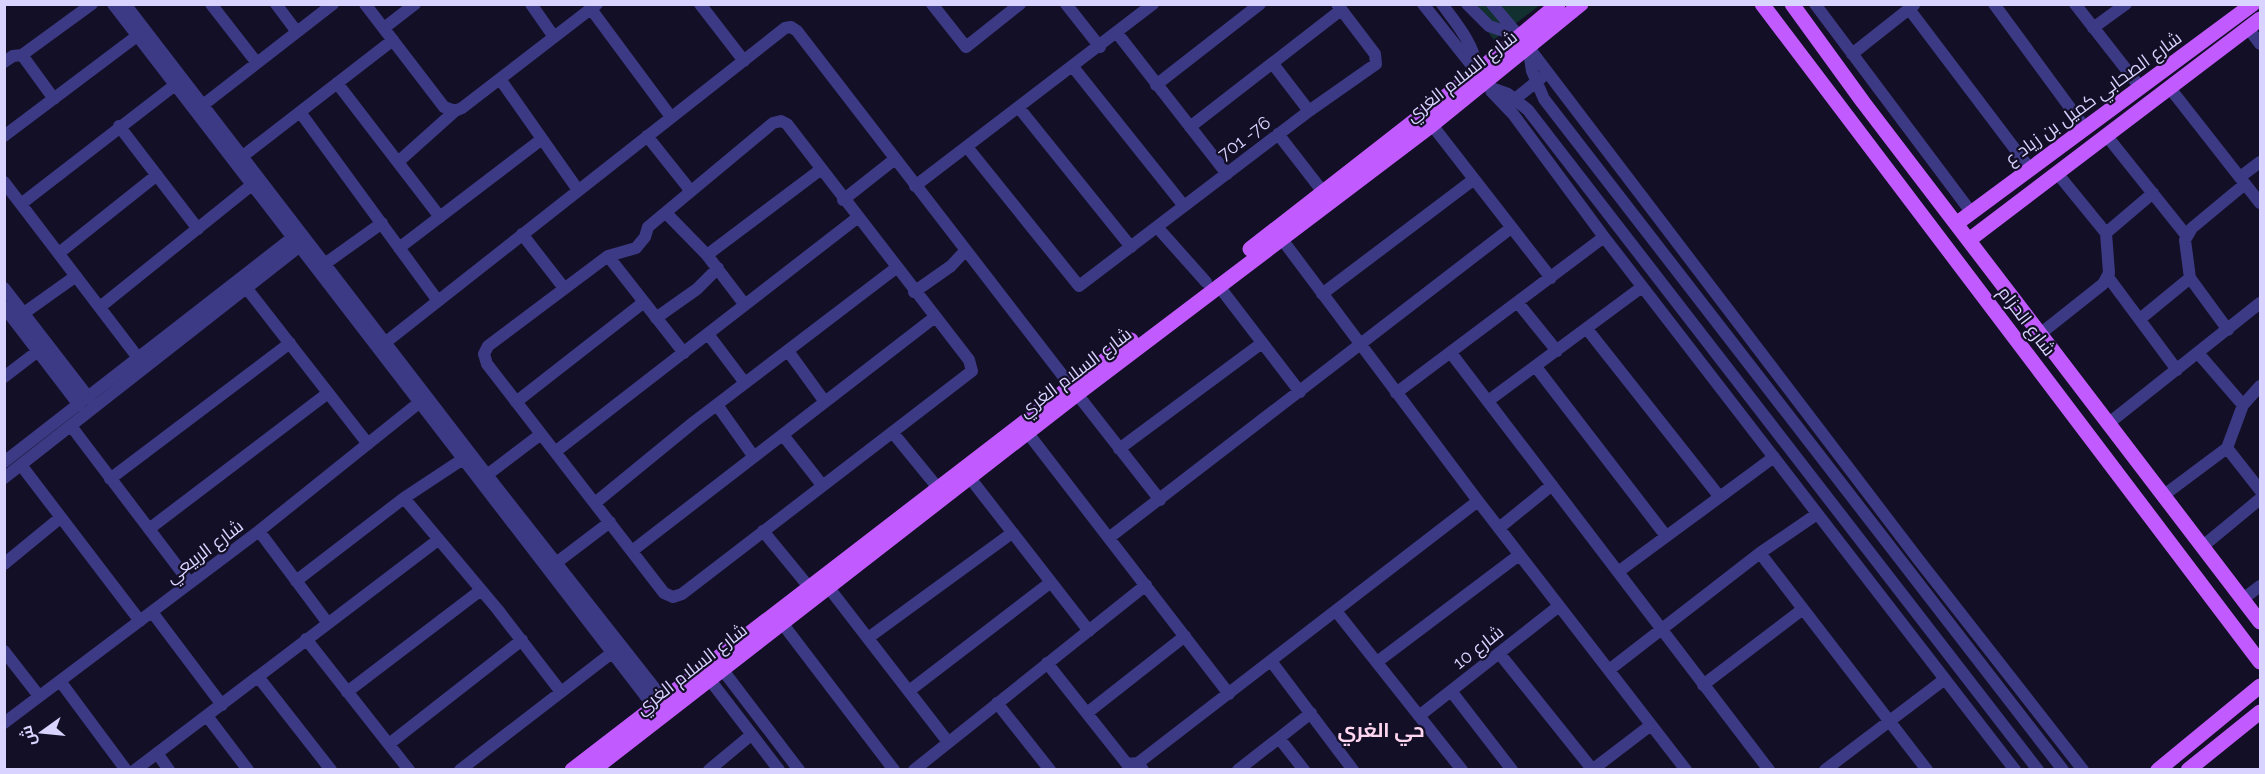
<svg xmlns="http://www.w3.org/2000/svg" width="2265" height="774" viewBox="0 0 2265 774" font-family="Raleway,Cairo,sans-serif">
<style>
.park{fill:#12302f}
.lines{fill:none;stroke-linecap:round;stroke-linejoin:round}
.minor{stroke:#3d3a85;stroke-width:12}
.major{stroke:#c25bff;stroke-width:15}
.labels{text-anchor:middle;dominant-baseline:central;stroke-width:4.5;stroke-linejoin:round;paint-order:stroke}
.street-label{font-size:18px;fill:#d9d4ff;stroke:#130f26}
.neighbourhood-label{font-size:20px;font-weight:bold;fill:#ffd6f0;stroke:#130f26}
</style>
<rect width="100%" height="100%" fill="#130f26"/>
<path class="park" d="M1468,5H1540L1494,40Z"/>
<g class="lines">
<path class="minor" d="M113,4L654,707
M125,4L487,475L664,700
M211,4L257,63
M276,4L297,32
M365,4L444,107L455,111L462,108L597,4
M531,4L554,37
M700,4L744,61
M932,4L966,47L1020,4
M1066,4L1100,47
M1423,4L1477,72
M1442,4C1456,23 1474,44 1477,68
M1467,4L1489,26L1519,36
M1492,4L1519,36
M1815,4L1971,212
M1994,4L2085,128
M2075,4L2140,87
M591,9L671,117
M1909,9L2030,169
M384,28L415,4
M2093,28L2126,4
M2248,28L2260,44
M1117,33L1227,174
M1529,48L1918,559L2083,770
M1529,52L1532,71L1544,99L2063,770
M1852,54L1914,5
M22,55L92,4
M4,62L13,56L22,55L54,99
M1273,64L1309,111
M1073,67L1184,206
M500,79L578,190
M337,83L440,217
M1156,85L1260,4
M1483,85L1508,94L1528,110L2038,770
M2169,87L2260,203
M1491,91L1513,114L1604,237L2015,770
M1510,103L1541,78
M203,105L333,4
M1019,108L1131,247
M300,112L438,301
M781,121L787,124L969,360L972,371L682,594L673,597L664,593L487,364L484,354L488,346L608,256L636,248L645,237L648,227L773,123Z
M1432,125L1551,278
M119,126L198,229
M1190,127L1341,10
M1278,134L1323,192
M2106,135L2186,235
M4,136L137,36
M647,136L690,190
M967,147L1079,286L1309,111L1376,64L1375,54L1337,4
M243,156L393,40
M398,162L455,111
M2240,177L2260,162
M4,182L139,359
M915,186L1153,4
M843,200L895,159
M21,204L175,85
M666,213L707,255L745,305
M1157,227L1206,282
M2106,233L2153,193
M522,234L564,288
M1281,238L1478,501L1686,770
M399,248L542,139
M59,253L157,175
M707,255L820,170
M608,256L684,353
M326,263L382,223
M2108,277L2177,370
M1218,285L1300,392
M4,288L89,398
M248,290L368,444
M914,292L951,266L965,251
M1322,294L1473,180
M1518,303L1557,351
M4,307L79,405
M100,307L253,184
M24,313L76,276
M656,318L697,289L718,268
M2140,319L2190,278
M1587,329L1719,496
M2228,330L2190,278L2185,240L2192,228L2245,184
M708,334L745,383
M2040,334L2103,284L2109,273L2106,233L2057,173
M386,342L785,28L791,27L797,31L1070,385
M788,351L825,402
M1451,353L1769,770
M2198,353L2243,405
M1536,367L1666,536
M4,377L38,351
M1396,393L1604,237
M1077,394L1160,500
M1488,401L1642,287
M516,402L644,302
M717,405L754,457
M2109,423L2260,303
M71,426L190,583
M1027,432L1229,694
M893,433L938,488
M783,435L822,485
M2227,448L2260,490
M1119,449L1262,343
M555,452L857,218
M4,462L292,238
M21,465L140,621
M487,475L541,434
M4,478L300,246
M970,478L1089,631
M110,479L290,343
M2164,495L2227,448L2243,405L2260,386
M404,498L498,610L561,692
M595,503L694,422L896,268
M1499,528L1552,485
M149,529L328,393
M259,531L327,622
M763,531L809,587
M1110,537L1511,228
M2203,546L2260,499
M632,551L935,317
M1760,553L1927,770
M556,563L610,522
M4,564L60,518
M1618,572L1774,457
M296,581L404,498L463,459
M829,588L948,742
M2243,599L2260,586
M1336,611L1462,770
M152,612L222,705
M782,623L894,770
M868,638L1012,533
M306,639L409,770
M4,651L39,696
M1499,653L1592,769
M1271,661L1353,770
M1377,662L1519,555
M1047,663L1127,764L1138,763
M722,669L799,770
M1609,670L1760,553L1817,514
M259,678L331,770
M710,680L779,770
M60,681L126,770
M1703,685L1803,609
M909,691L1051,582
M1451,691L1512,770
M347,692L481,590
M997,703L1050,770
M1087,713L1185,636
M207,716L248,770
M1419,716L1559,606
M4,723L259,531L420,402
M1279,738L1304,770
M389,744L522,640
M157,753L169,770
M135,770L438,540
M460,770L613,652
M709,770L751,735
M914,770L1146,585
M1143,770L1138,763L1478,501
M1238,770L1311,713
M1592,770L1651,725
M1825,770L1945,679"/>
<path class="major" d="M1762,4L2260,662
M1792,4L1863,102L2260,622
M1956,224L2253,4
M1969,240L2260,19
M1250,249L1477,72L1558,4
M572,770L1131,340
M593,770L1077,394L1432,125L1581,4
M2158,770L2260,686
M2188,770L2260,712"/>
</g>
<g class="labels">
<g class="street-label">
<text transform="translate(1461 76) rotate(-38)">شارع السلام الغري</text>
<text transform="translate(2093 98) rotate(-36)">شارع الصحابي كميل بن زياد ع</text>
<text transform="translate(1244 138) rotate(-37)">701 -76</text>
<text transform="translate(2027 321) rotate(53)">شارع الحزام</text>
<text transform="translate(1075 372) rotate(-37)">شارع السلام الغري</text>
<text transform="translate(204 551) rotate(-37)">شارع الربيعي</text>
<text transform="translate(1478 647) rotate(-38)">شارع 10</text>
<text transform="translate(691 669) rotate(-38)">شارع السلام الغري</text>
</g>
<g class="neighbourhood-label">
<text x="1381" y="730">حي الغري</text>
</g>
</g>
<rect width="2265" height="774" fill="none" stroke="#d9d4ff" stroke-width="12"/>
<g transform="translate(42 732) rotate(255)" stroke="#130f26" stroke-width="4.5" paint-order="stroke">
<path d="M0-4.5L10 22L0 15L-10 22Z" fill="#d9d4ff"/>
<text y="-9" font-size="16" font-weight="bold" text-anchor="middle" fill="#d9d4ff">ش</text>
</g>
</svg>
